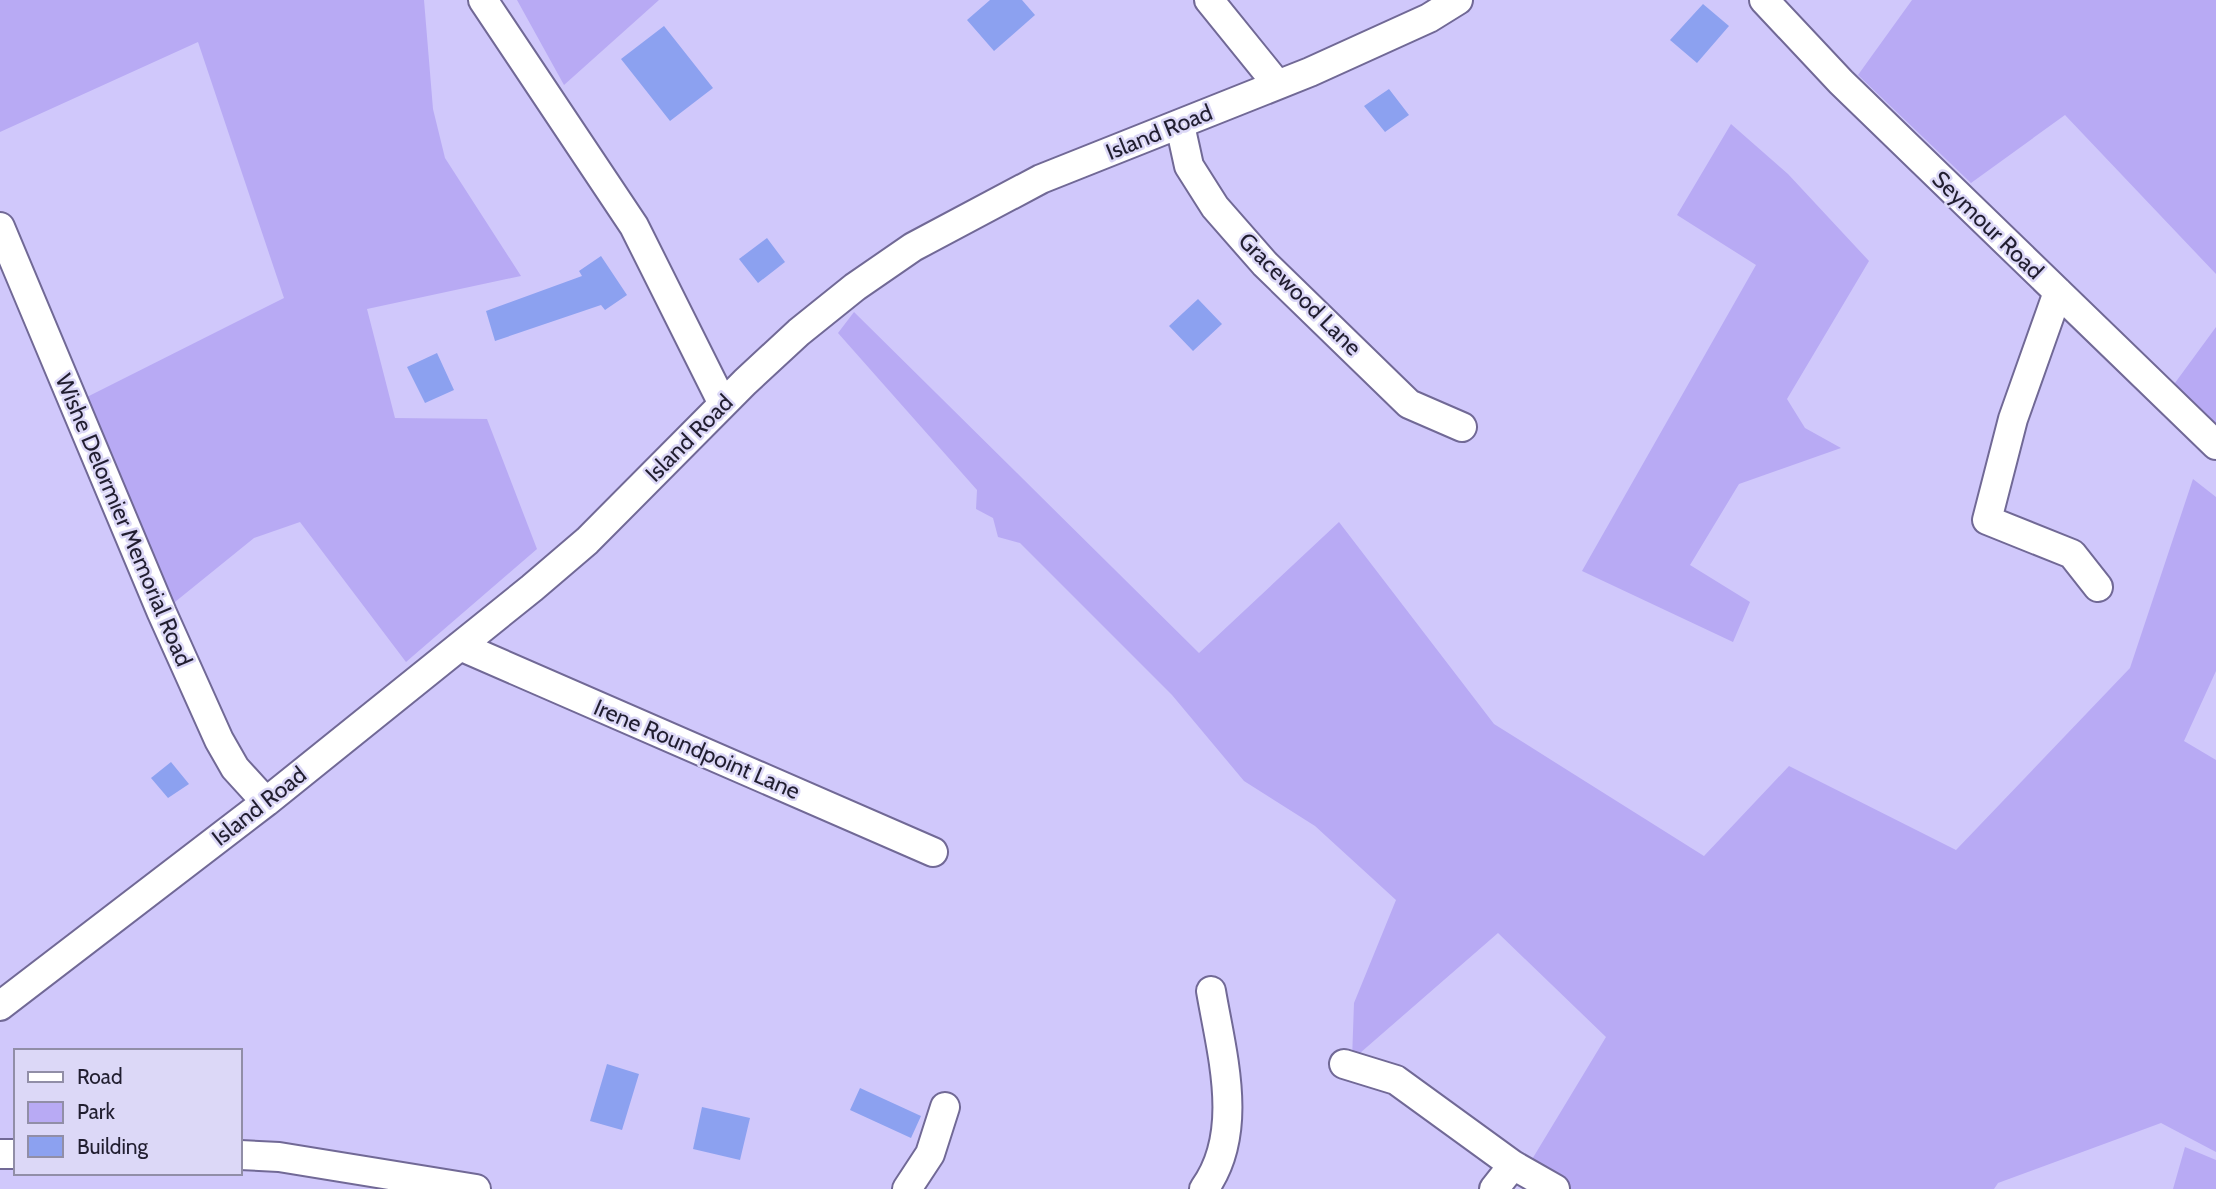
<svg xmlns="http://www.w3.org/2000/svg" width="2216" height="1189" viewBox="0 0 2216 1189" font-family="Cabin,sans-serif">
<style>
.green{fill:#b8aaf4}
.building{fill:#8ca1f0}
.lines{fill:none;stroke-linecap:round;stroke-linejoin:round}
.minor-casing{stroke:#716996;stroke-width:32}
.minor{stroke:#fff;stroke-width:28}
.labels{text-anchor:middle;dominant-baseline:central;stroke-width:5;stroke-linejoin:round;paint-order:stroke}
.street-label{font-size:23px;fill:#211e30;stroke:#dcd8f7}
</style>
<rect width="100%" height="100%" fill="#d0c8fb"/>
<path class="green" d="M0,0H424L433,109L445,158L521,276L367,309L395,418L487,419L537,549L406,662L300,522L254,538L170,606L81,400L284,298L198,42L0,132Z
M517,0H659L564,85Z
M1912,0H2216V274L2065,115L1971,183L1858,75Z
M1731,124L1788,174L1869,261L1787,399L1805,428L1841,448L1739,484L1690,565L1750,602L1733,642L1582,571L1756,265L1677,215Z
M854,312L1199,653L1339,522L1494,724L1704,856L1789,766L1956,850L2130,668L2193,479L2216,497V671L2184,741L2216,760V1152L2161,1123L1998,1183L1994,1189H1569L1531,1161L1606,1037L1498,933L1352,1060L1354,1003L1396,900L1315,826L1244,781L1172,695L1020,543L998,537L993,518L976,509L977,490L838,333Z
M2216,327V428L2172,387Z
M2185,1147L2216,1160V1189H2173Z"/>
<path class="building" d="M990,0H1022L1035,15L994,51L967,20Z
M1703,4L1729,26L1697,63L1670,40Z
M664,26L713,88L670,121L621,59Z
M1389,89L1409,115L1385,132L1364,106Z
M767,238L785,262L758,283L739,259Z
M601,256L627,295L605,310L601,305L495,341L486,311L582,276L579,271Z
M1198,299L1222,324L1193,351L1169,326Z
M437,353L454,390L425,403L407,367Z
M171,762L189,784L168,798L151,778Z
M607,1064L639,1074L622,1130L590,1121Z
M860,1088L921,1116L911,1138L850,1110Z
M702,1107L750,1118L740,1160L693,1149Z"/>
<g class="lines">
<defs>
<path id="minor" d="M483,0L634,226L723,404
M1209,0L1277,84
M1764,0L1841,82L2216,445
M1180,125L1189,166L1215,207L1265,264L1409,404L1462,427
M0,227L162,613L219,740L235,768L266,802
M2058,292L2013,419L1987,520L2072,554L2098,587
M460,646L933,852
M0,1006L266,802L532,588L587,541L745,382L799,332L855,287L913,247L1041,179L1310,72L1429,18L1458,0
M1344,1064L1396,1080L1513,1165L1555,1189
M0,1154H16
M240,1155L279,1157L476,1189
M907,1189L930,1154L945,1107
M1204,1189C1245,1133 1222,1055 1211,991
M1494,1189L1513,1165"/>
</defs>
<use href="#minor" class="minor-casing"/>
<use href="#minor" class="minor"/>
</g>
<g class="labels">
<g class="street-label">
<text transform="translate(1159 132) rotate(-22)">Island Road</text>
<text transform="translate(1988 225) rotate(44)">Seymour Road</text>
<text transform="translate(1300 294) rotate(45)">Gracewood Lane</text>
<text transform="translate(689 438) rotate(-45)">Island Road</text>
<text transform="translate(124 520) rotate(67)">Wishe Delormier Memorial Road</text>
<text transform="translate(697 749) rotate(23)">Irene Roundpoint Lane</text>
<text transform="translate(259 806) rotate(-38)">Island Road</text>
</g>
</g>
<rect x="14" y="1049" width="228" height="126" fill="#dcd8f7" stroke="#918ea7" stroke-width="2"/>
<rect x="28" y="1072" width="35" height="10" fill="#ffffff" stroke="#918ea7" stroke-width="2"/>
<text x="77" y="1084" font-size="21" fill="#211e30">Road</text>
<rect x="28" y="1102" width="35" height="21" fill="#b8aaf4" stroke="#918ea7" stroke-width="2"/>
<text x="77" y="1119" font-size="21" fill="#211e30">Park</text>
<rect x="28" y="1136" width="35" height="21" fill="#8ca1f0" stroke="#918ea7" stroke-width="2"/>
<text x="77" y="1154" font-size="21" fill="#211e30">Building</text>
</svg>
